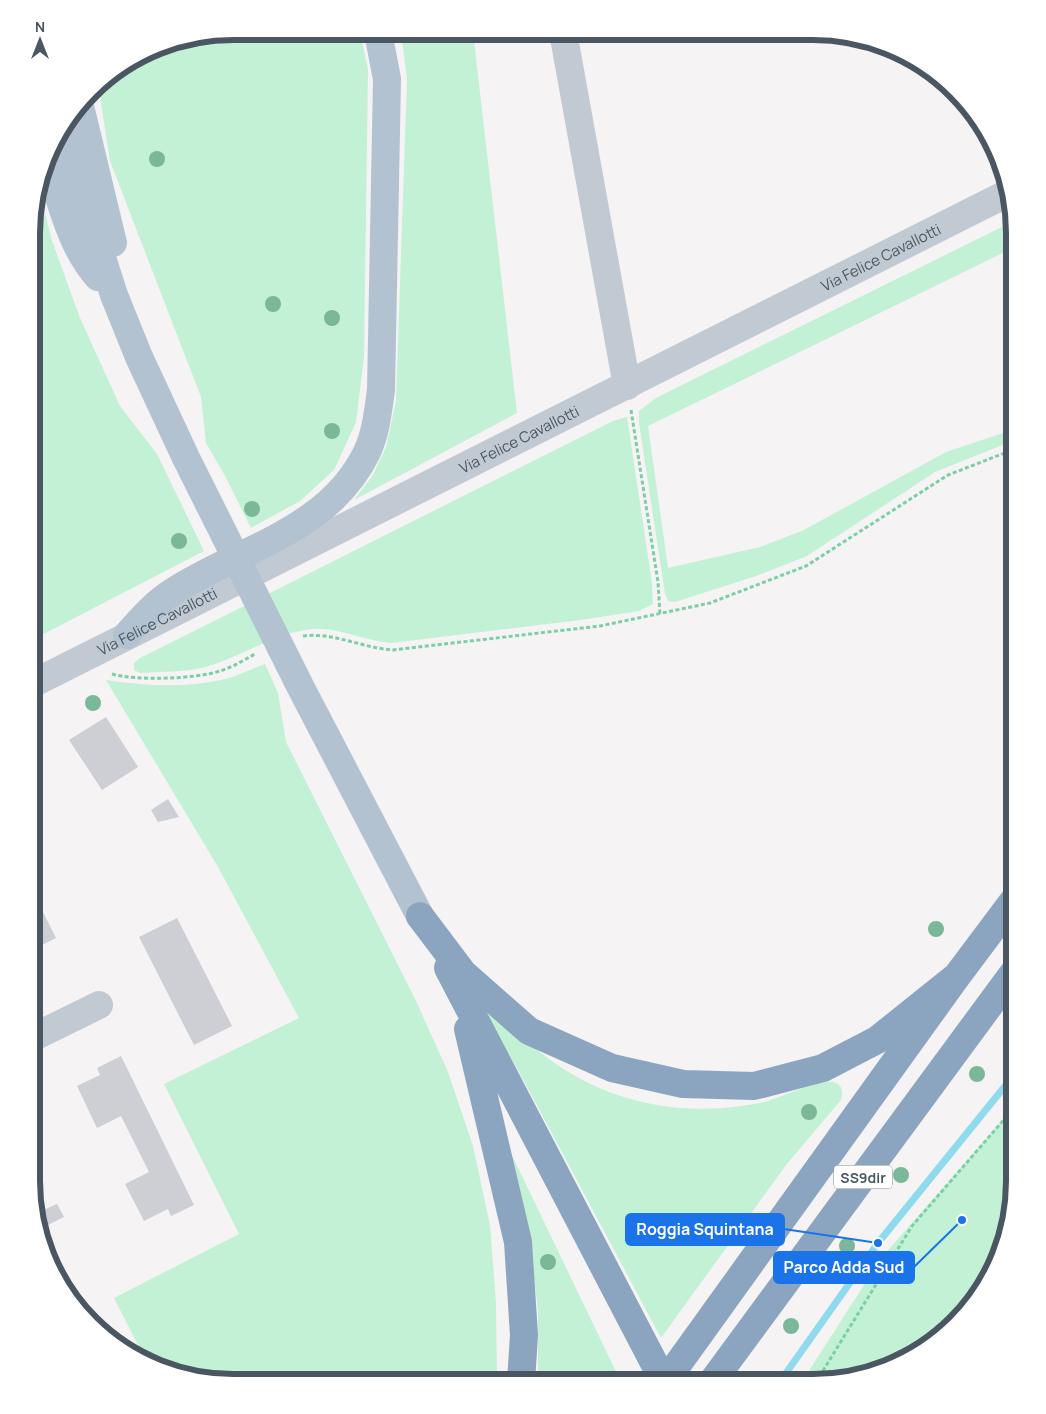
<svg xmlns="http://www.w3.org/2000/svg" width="1046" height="1414" viewBox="0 0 1046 1414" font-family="Manrope,sans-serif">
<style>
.green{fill:#c3f1d5}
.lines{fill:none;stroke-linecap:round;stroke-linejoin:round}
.stream{stroke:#90daee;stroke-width:7}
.building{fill:#cdcfd5}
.path{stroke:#7ad0a6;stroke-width:3;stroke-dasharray:4 2.5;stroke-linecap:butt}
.minor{stroke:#c1cad2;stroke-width:28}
.major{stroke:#b3c2d1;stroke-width:28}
.highway{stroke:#8ba5c1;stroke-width:28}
.tree{fill:#7bb799}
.labels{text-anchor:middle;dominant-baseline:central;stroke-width:4;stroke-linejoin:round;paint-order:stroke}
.shield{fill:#fff;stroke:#808990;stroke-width:1}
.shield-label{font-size:14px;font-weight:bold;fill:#4a5661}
.street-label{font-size:15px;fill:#4a5661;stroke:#fff}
.rim{fill:none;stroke:#4a5661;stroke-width:6}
.leader{fill:none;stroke:#1a73e8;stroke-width:2}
.callout-dot{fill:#1a73e8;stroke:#fff;stroke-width:2}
.callout{fill:#1a73e8;stroke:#1a73e8;stroke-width:2}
.callout-label{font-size:16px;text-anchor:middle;font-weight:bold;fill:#fff}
</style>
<rect width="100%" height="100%" fill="#f5f3f3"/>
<path class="green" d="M233,31L360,32L368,70L364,357L356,422L334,470L300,501L251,528L224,474L206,443L201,397L110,161L99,90L100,81L168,42Z
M401,32H473L517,413L354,500L373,475L386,447L396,401L407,79Z
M39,189L52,241L80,318L120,406L157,454L204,551L32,640L33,207Z
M1012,222L1015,247L648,426L668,568L760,547L804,530L946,452L1015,429V440L935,472L807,556L756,576L675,602L668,601L665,594L639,423V411L656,398L680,386Z
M627,417L652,583L653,604L639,611L581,620L391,643C366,641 337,627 313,629C276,632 246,654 212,665C190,673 164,671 140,673L134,670V663L140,658L613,421Z
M265,664L278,693L286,742L416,1001L448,1072L473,1146L490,1225L496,1303L497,1382L207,1381L144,1357L114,1298L239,1234L164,1084L299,1018L218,867L106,680C145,686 183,688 221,680C236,677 251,669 265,664Z
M494,1010C511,1025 527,1043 545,1056C596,1095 658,1113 723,1108C736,1107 751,1105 764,1102C780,1098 818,1079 833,1082C843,1084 843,1093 841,1100L786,1165L661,1338L524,1081L487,1016Z
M1014,1107V1194L1004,1246L981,1293L946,1332L902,1362L813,1383H801L882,1257Z
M509,1149L621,1382H538V1311L530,1242Z"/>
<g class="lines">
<path class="stream" d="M779,1383L878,1243L1014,1075"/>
</g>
<path class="building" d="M106,717L138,767L102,790L69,740Z
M168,799L179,817L158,822L151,810Z
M32,890L56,938L32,950Z
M177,918L232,1026L194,1045L139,937Z
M121,1056L194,1205L171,1216L168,1209L144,1221L125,1184L149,1172L121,1116L97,1128L77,1086L100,1075L97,1068Z
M57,1204L64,1217L46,1226L39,1212Z
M48,1253L70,1295H69L52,1270Z"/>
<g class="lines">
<path class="path" d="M631,410L658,582L660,615
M303,636C334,632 362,648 393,650L600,626L710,603L806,566L948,475L1015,449
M112,674C136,681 196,679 220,671C233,667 244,660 255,654
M816,1382L912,1226L1014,1108"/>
<g class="minor">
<path d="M563,32L627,386"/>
<path id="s1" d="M32,684L1006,194"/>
<path d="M32,1038L99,1005"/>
</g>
<path class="major" d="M80,106L113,243
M61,130L114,295L139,357L186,458L300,686L420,916
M48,162C61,201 70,246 98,277
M127,635C141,619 156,602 174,591C241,548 329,531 367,452C376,433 378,411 381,390L387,79L378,32"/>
<path class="highway" d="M420,916L463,973L529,1031L612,1068L683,1084L754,1086L823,1068L877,1040L957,976
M448,968L664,1382
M468,1029L518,1242L524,1335L521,1382
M665,1382L957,976L1014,900
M712,1382L1014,972"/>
</g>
<g class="tree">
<circle cx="157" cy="159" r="8"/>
<circle cx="273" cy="304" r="8"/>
<circle cx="332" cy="318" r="8"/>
<circle cx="332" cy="431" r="8"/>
<circle cx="252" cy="509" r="8"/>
<circle cx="179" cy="541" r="8"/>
<circle cx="93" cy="703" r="8"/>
<circle cx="936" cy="929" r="8"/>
<circle cx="977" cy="1074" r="8"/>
<circle cx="809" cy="1112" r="8"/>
<circle cx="901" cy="1175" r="8"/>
<circle cx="847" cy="1246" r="8"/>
<circle cx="548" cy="1262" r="8"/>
<circle cx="791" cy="1326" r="8"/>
</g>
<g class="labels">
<rect class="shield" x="834" y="1165.5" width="58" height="23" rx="4"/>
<g class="shield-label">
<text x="863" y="1177">SS9dir</text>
</g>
<g class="street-label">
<text stroke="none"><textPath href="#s1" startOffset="950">Via Felice Cavallotti</textPath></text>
<text stroke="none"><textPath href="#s1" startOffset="545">Via Felice Cavallotti</textPath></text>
<text stroke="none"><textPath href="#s1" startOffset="140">Via Felice Cavallotti</textPath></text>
</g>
</g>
<path d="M0 0H1046V1414H0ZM233 40H813A193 193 0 0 1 1006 233V1181A193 193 0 0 1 813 1374H233A193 193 0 0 1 40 1181V233A193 193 0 0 1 233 40Z" fill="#fff" fill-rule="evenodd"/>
<path class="rim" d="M233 40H813A193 193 0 0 1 1006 233V1181A193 193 0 0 1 813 1374H233A193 193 0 0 1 40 1181V233A193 193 0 0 1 233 40Z"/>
<path class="leader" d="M878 1243L784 1229M962 1220L914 1267"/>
<g class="callout-dot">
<circle cx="878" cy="1243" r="5"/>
<circle cx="962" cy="1220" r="5"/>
</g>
<g class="callout">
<rect x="626" y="1214" width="158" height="31" rx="5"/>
<rect x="774" y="1252" width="140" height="31" rx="5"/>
</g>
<g class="callout-label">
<text x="705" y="1235">Roggia Squintana</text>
<text x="844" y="1273">Parco Adda Sud</text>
</g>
<g transform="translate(40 40)" stroke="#ffffff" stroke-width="4" paint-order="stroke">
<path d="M0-4L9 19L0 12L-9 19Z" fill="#4a5661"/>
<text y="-8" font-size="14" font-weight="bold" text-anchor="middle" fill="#4a5661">N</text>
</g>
</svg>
